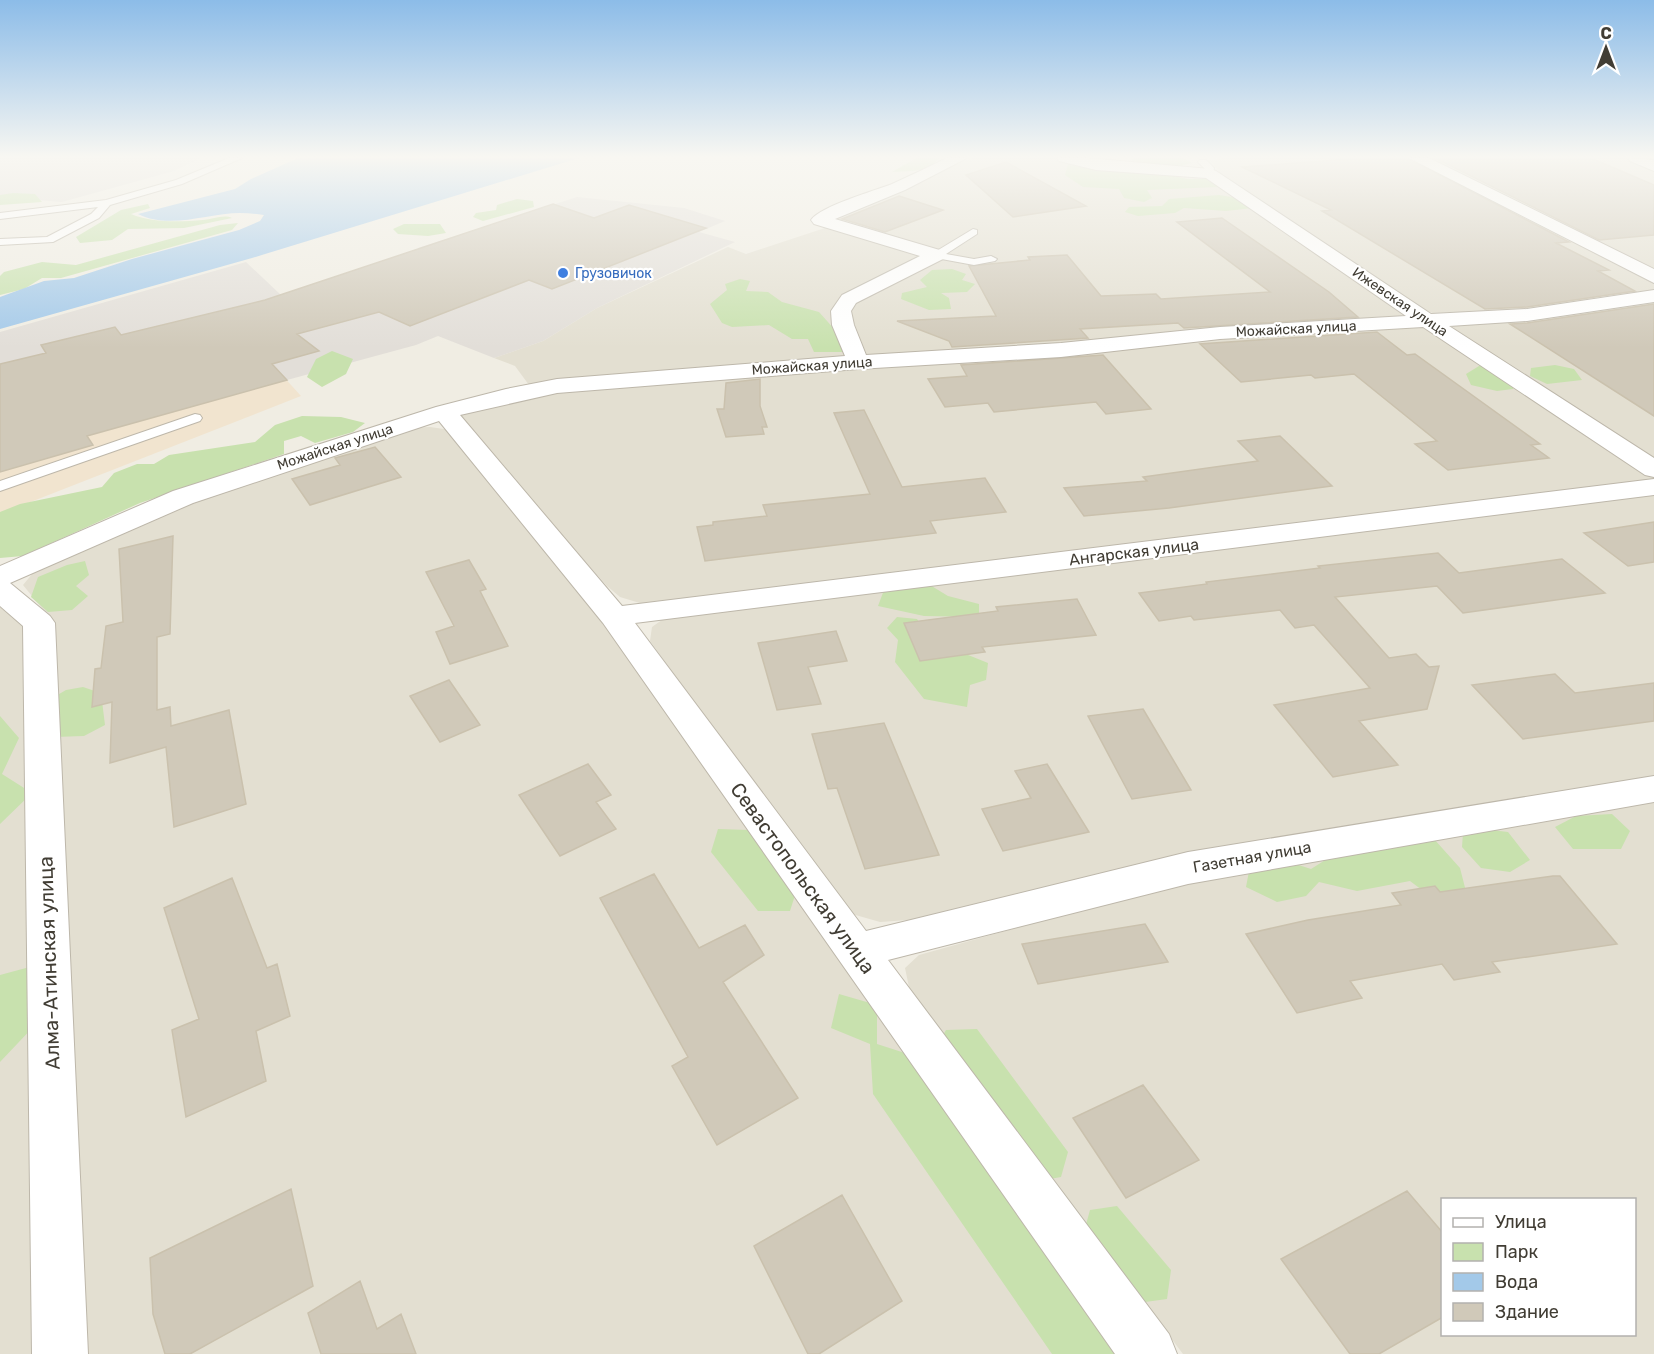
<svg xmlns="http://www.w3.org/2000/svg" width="1654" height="1354" viewBox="0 0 1654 1354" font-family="Rubik,sans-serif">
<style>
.residential{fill:#e3dfd1;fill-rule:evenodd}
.commercial{fill:#f1e4cf}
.industrial{fill:#e2ded8}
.green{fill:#c8e1ae}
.water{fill:#a3c9e9}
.building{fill:#d0c9b9;stroke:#cac1ad;stroke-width:1.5}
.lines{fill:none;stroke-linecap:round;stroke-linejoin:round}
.service-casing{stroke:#bdb7aa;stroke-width:2}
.minor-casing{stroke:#bdb7aa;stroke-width:2}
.service{fill:#fff;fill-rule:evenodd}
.minor{fill:#fff;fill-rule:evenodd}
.shop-dot{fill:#3f7fe0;stroke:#fff;stroke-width:2}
.labels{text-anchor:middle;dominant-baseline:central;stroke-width:4.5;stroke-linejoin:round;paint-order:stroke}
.far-shop-label{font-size:14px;fill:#366cbe;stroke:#fff;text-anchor:start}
.far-street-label{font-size:14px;fill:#413d34;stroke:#fff}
.street-label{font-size:16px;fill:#413d34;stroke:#fff}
.near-street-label{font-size:20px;fill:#413d34;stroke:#fff}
</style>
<rect width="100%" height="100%" fill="#f0ede3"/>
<path class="residential" d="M972,158H1054L1206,177L1405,313L1400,317L1046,347L529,385L515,366L494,358L543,341L597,308L728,247L746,254L831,226L828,219Z
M1227,158H1410L1654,280V292L1600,296L1549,309L1433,313L1424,310L1225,179L1210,160Z
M1420,158H1628L1654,169V273Z
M1654,299V461L1455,330L1451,324Z
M1378,327H1424L1654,473V480L643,604L620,597L607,586L455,415L457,412L569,391Z
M430,427L451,430L589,597L1125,1354H84L53,622L23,585L33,573L188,503L405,428Z
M1654,494V779L937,918L880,922L845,912L650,641L652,627L666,617Z
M0,607L26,624L39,1354H0Z
M1654,800V1354H1183L910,992L905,968L919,955L1192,879ZM1442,1200H1634V1334H1442Z"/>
<path class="commercial" d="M272,364L301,396L0,514V439Z"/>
<path class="industrial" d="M0,158H201L174,171L62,202L0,197Z
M577,197L684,208L725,221L699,232L735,242L597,308L543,341L494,358L438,336L416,345L287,380L272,364L0,439V332L246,262L282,296L430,253L418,248Z"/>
<path class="green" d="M916,158H939C928,173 908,171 892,172Z
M1101,158L1187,179H1216L1218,187L1147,190L1152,198L1144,202L1124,198L1119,189L1083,187L1065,175L1068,164H1088L1092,160Z
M1134,158H1183L1192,163C1171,169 1151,168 1131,160Z
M13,193L35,194L42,202L0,205V195Z
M1219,195L1244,199L1253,208L1226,211L1184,208L1175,213L1138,216L1125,212L1129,207L1162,206L1169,199Z
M517,199L533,201L534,207L483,221L473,217L476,213L496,210L497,205Z
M148,204L150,208L131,214C152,223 180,222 203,220C213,219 224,214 232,218L184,228L128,229L112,240L80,243L76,237L121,210Z
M238,223L232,230L61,278H42L24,289L0,295V276L4,272L42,262L76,265L220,225Z
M404,224H440L446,233L428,236L398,234L393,229Z
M952,269L966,274L962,280L975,284L967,292L941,293L949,298L951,309L929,310L901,299L902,293L927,287L920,280L932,270Z
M740,279L750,281L746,291L768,292L782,302L819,312L844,340L843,352H814L808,339H792L769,325L732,327L722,323L710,304L727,290L725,284Z
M332,351L353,359L346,374L322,387L307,377L316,359Z
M1499,365L1516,374L1513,389L1497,391L1471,385L1466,374L1479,366Z
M1555,365L1574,369L1582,380L1547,384L1530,376L1531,368Z
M302,416L341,417L365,423L353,432L315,443L301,436L284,441V454L140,503L23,556L0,558V512L20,504L102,487L114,473L137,464H154L169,455L255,442L275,425Z
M85,561L89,575L76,586L88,596L72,610L48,612L31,597L38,577L67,565Z
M925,582L948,596L979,604V617L924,616L878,606L884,590Z
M897,617L917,619L931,640L988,663L986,680L970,685L967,707L924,699L895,662L898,640L887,628Z
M83,687L101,693L105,725L84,736L54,737L49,700L66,690Z
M0,716L19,738L2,774L32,793L0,824Z
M1612,814L1630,831L1621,849H1573L1555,827L1576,816Z
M718,829L749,830L797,889L790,911H758L711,852Z
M1483,829L1508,832L1530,860L1510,872L1481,868L1462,847L1463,833Z
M1434,839L1460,868L1471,911H1450L1410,881L1357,891L1319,882L1306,896L1277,902L1246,887L1250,866L1280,859L1311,869L1346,847Z
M37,965L36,1024L0,1062V975Z
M839,994L877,1005V1044L908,1054L1122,1354H1052L873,1094L870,1044L831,1028Z
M977,1029L1068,1152L1061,1177L1033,1182L936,1047L946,1030Z
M1117,1206L1171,1270L1167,1299L1131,1304L1082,1239L1090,1210Z"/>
<path class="water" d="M298,158H579L252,258L0,329V297L44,281L74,278L132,259L239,230L260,221L264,215C256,214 248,213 240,213C208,213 170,230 138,214L235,189L251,179Z"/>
<path class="building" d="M1363,158H1407L1569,242L1556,243L1609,270L1598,271L1635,291L1527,307L1485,309L1322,211L1331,210L1242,167Z
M1435,158H1591L1654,185V235L1599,240Z
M1006,162L1086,206L1013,217L966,175Z
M899,196L943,210L885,232L842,219Z
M553,204L594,218L629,205L706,228L552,289L529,280L410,326L379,312L297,334L319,351L272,364L287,380L87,436L93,445L0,472V364L46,353L41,345L115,327L121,335L265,300Z
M1222,218L1329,292L1358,317L1184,328L1178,323L1080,329L1088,338L952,347L949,341L897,321L996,316L969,266L1030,260L1028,257L1067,255L1101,296L1156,294L1161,299L1270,292L1177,222Z
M1654,304V416L1510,324L1527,323Z
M1377,332L1407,355L1415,354L1540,444L1531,445L1549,458L1448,470L1415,444L1437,441L1354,374L1315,378L1311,375L1241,382L1200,344Z
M1103,355L1151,409L1106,414L1096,402L994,412L988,403L945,407L928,379L967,376L961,365Z
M760,379V406L767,427H762L764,434L726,437L717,409H724L726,383Z
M864,410L902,487L985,478L1006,512L930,521L936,533L705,561L697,527L713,525V522L767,516L763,505L870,494L834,413Z
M1280,436L1332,486L1169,508L1084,516L1064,488L1147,481L1143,477L1258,461L1238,441Z
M375,447L401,477L310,505L292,479L340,465L335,458Z
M1654,522V562L1628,566L1584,533Z
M173,536L170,634L157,637V710L170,707L171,726L229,710L246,804L174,827L166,747L110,763L112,702L92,707L95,669L101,668L106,626L123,622L119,549Z
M1438,553L1459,573L1562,559L1605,593L1463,613L1437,586L1335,597L1389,658L1416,654L1429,667L1439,666L1427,709L1359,721L1398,765L1333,777L1274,705L1370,688L1314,625L1295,628L1280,610L1194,620L1191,616L1159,621L1139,593L1207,584L1206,582L1320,568L1318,566Z
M469,560L486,589L480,591L508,646L450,664L436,632L454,626L426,572Z
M1077,599L1096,635L982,647L985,652L920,661L904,623L998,611L996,607Z
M836,631L847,661L808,667L821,704L777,710L758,643Z
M1555,674L1575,693L1654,683V721L1523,739L1472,685Z
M449,680L480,725L440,742L410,696Z
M1143,709L1191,790L1132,799L1088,716Z
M884,723L939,855L865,869L837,788L828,789L812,734Z
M588,764L611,795L596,802L616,829L560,856L519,795Z
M1047,764L1089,832L1003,851L982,809L1031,798L1015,771Z
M654,874L699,948L745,925L764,955L723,982L798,1098L717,1145L672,1066L688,1057L600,898Z
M1553,876H1560L1617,944L1492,962L1500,972L1454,980L1442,964L1350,981L1362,998L1297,1013L1246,934L1308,920L1401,905L1392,893L1435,886L1440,892Z
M232,878L267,968L277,964L290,1016L256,1031L266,1081L186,1117L172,1030L199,1019L164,908Z
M1145,924L1168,962L1038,984L1022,944Z
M1143,1085L1199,1160L1126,1198L1073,1118Z
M291,1189L313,1286L190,1354H165L153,1314L150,1258Z
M1407,1191L1443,1233V1317L1379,1354H1350L1281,1259Z
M842,1195L902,1301L819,1354H808L754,1246Z
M360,1281L377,1329L401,1314L416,1354H321L308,1313Z"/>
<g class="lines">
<defs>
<path id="service" d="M229,158H242L182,184L110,205L99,218L53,242L0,245V239L47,237L91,214L98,207L0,219V213L106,200L176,180Z
M1200,160H1206L1214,168L1213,176H1207L1206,170L1198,162Z
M973,229L977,230V234L946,254L974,259L991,256L997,259L995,261L974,265L936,258L930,255Z
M195,414L200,415L202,418L200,421L0,491V481Z"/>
<path id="minor" d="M947,158H967L905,190L835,219L943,251L945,255L943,259L856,303L851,311L854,325L866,355L1061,343L1220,327L1406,316L1206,178L1096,170L1059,161L1057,158H1087L1210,169L1216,171L1431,314L1527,309L1654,290V302L1527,321L1449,326L1654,458V477L1645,475L1423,327L1220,339L1061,357L858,369L557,393L460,415L622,606L1654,479V495L635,623L866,931L1188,852L1654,776V802L1188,884L888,960L1169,1334L1177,1354H1115L603,623L439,421L193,503L10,583L50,616L55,623L88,1354H32L23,626L0,606V566L173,491L436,407L506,389L557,379L845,356L832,325L831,311L842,295L920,256L814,224L811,220C821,206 874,191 892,184C910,176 928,167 947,158Z
M1409,158H1429L1654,269V283Z
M1628,158L1654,160V171L1630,161Z"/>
</defs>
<use href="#service" class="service-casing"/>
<use href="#minor" class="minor-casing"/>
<use href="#service" class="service"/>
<use href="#minor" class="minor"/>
</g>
<linearGradient id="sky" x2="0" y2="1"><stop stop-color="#8cbce8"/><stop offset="0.45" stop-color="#f8f7f2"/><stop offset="1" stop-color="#f8f7f2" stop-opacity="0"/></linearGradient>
<rect width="1654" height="348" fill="url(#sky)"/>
<circle class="shop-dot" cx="563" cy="273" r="6"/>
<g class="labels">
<g class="far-shop-label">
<text x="575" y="273">Грузовичок</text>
</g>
<g class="far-street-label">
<text transform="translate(1400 302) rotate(34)">Ижевская улица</text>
<text transform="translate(1296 329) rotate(-3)">Можайская улица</text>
<text transform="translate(812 366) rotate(-4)">Можайская улица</text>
<text transform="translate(335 447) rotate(-18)">Можайская улица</text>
</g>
<g class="street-label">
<text transform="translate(1134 552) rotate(-7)">Ангарская улица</text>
<text transform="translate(1252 857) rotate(-10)">Газетная улица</text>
</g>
<g class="near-street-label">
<text transform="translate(803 878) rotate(54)">Севастопольская улица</text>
<text transform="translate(49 963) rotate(-92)">Алма-Атинская улица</text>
</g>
</g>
<rect x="1441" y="1198" width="195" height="138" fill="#ffffff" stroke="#b3b1ae" stroke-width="1.5"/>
<rect x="1453" y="1218" width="30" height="9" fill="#ffffff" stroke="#b3b1ae" stroke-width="1.5"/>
<text x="1495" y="1228" font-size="18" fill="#413d34">Улица</text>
<rect x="1453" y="1243" width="30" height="18" fill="#c8e1ae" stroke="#b3b1ae" stroke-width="1.5"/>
<text x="1495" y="1258" font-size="18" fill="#413d34">Парк</text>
<rect x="1453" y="1273" width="30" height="18" fill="#a3c9e9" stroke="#b3b1ae" stroke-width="1.5"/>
<text x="1495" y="1288" font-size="18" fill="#413d34">Вода</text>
<rect x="1453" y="1303" width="30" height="18" fill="#d0c9b9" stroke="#b3b1ae" stroke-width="1.5"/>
<text x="1495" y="1318" font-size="18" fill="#413d34">Здание</text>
<g transform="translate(1606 48)" stroke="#ffffff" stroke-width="4.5" paint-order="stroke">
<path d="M0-4.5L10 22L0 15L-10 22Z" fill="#413d34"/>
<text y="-9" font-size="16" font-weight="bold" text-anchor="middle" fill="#413d34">С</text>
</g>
</svg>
